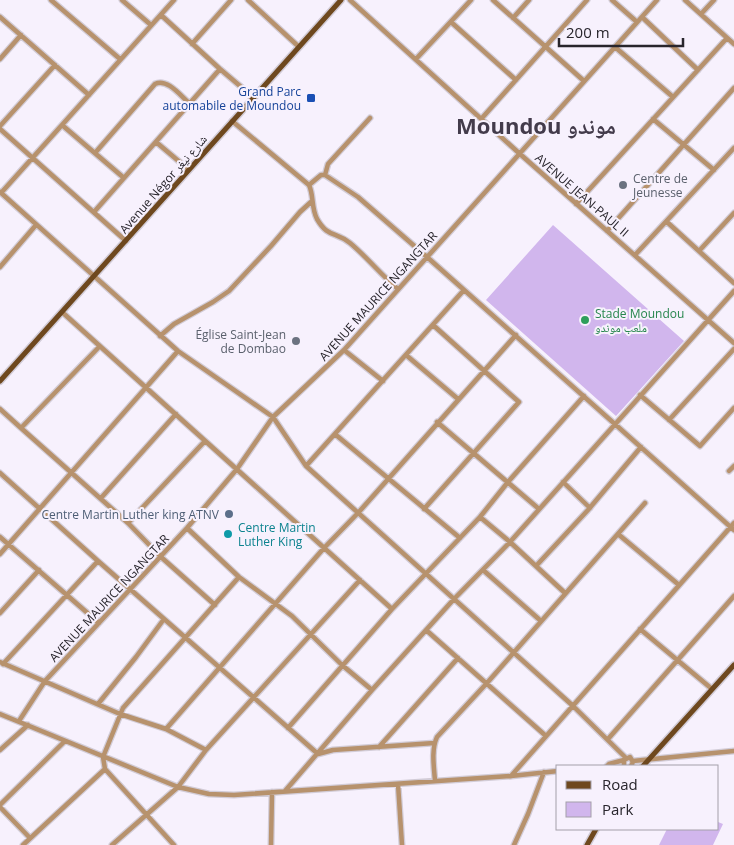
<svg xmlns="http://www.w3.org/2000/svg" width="734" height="845" viewBox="0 0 734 845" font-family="'Open Sans','Noto Naskh Arabic',sans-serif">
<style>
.green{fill:#d1b6ed}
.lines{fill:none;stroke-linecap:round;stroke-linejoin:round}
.minor-casing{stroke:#d2ccd7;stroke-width:7}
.major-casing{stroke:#d2ccd7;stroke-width:8}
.minor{stroke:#b7926d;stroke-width:4.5}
.major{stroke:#6e481e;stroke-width:5}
.transit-dot{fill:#1a4fb4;stroke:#f7f1fd;stroke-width:2}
.worship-dot{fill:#6b7280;stroke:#f7f1fd;stroke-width:2}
.leisure-dot{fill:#2e9e5b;stroke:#f7f1fd;stroke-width:2}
.service-dot{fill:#5c6f8a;stroke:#f7f1fd;stroke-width:2}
.culture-dot{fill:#0f9aa8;stroke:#f7f1fd;stroke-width:2}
.labels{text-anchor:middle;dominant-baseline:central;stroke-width:4;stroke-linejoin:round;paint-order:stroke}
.transit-label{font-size:12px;fill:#164399;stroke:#f7f1fd;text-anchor:end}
.worship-label{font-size:12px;fill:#5b616d;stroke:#f7f1fd;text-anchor:start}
.street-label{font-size:12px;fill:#28252c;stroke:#f7f1fd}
.leisure-label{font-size:12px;fill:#27864d;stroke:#f7f1fd;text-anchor:start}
.service-label{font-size:12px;fill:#4e5e75;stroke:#f7f1fd;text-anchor:end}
.culture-label{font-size:12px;fill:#0d838f;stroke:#f7f1fd;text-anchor:start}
.town-label{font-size:22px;font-weight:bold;fill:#433b4b;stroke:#f7f1fd}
</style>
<rect width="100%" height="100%" fill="#f7f1fd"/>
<path class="green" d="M553,225L684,341L616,416L486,300Z
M718,822L723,824L713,845H659L667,829H718Z"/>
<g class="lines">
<defs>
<path id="minor" d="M51,0L120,59
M122,0L151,25
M248,0L298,46
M350,0L520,154L734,343
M493,0L584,81
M612,0L637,22
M685,0L734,44
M701,14L714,0
M161,15L220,69L253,97
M0,17L89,95
M642,17L698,70
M513,18L529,0
M451,22L516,80
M192,44L231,0
M615,47L673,97
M0,59L21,35
M416,59L471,0
M482,118L587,0
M653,119L714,170
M232,121L309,185C314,196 311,207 317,219C328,238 335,231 350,243C367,257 381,275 398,289
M62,125L124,178
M0,126L55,65
M0,129L126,241
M156,142L188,169
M95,153L155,84C167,78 180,95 189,103
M325,175L328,164L370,118
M309,185L321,175H325L358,197L427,257L734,530
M0,192L178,351L273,417L306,466L572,705L626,758
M1,193L174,0
M576,204L727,38
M94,212L220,69
M667,222L734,283
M607,231L734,88
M699,251L734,213
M635,255L734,148
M0,267L36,225
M62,312L392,609
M160,336L174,324L213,302L229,291L271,246L300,212L312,201
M344,350L383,381
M406,355L458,399
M640,395L700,446L734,408
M0,409L21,428L99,347
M669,420L734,349
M437,422L539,509
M21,428L128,523L161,557L215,605
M336,435L460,538
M306,466L464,290
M729,471L734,466
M0,473L98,561L318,754L333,750L434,743
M563,482L590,508
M101,498L176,414
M424,509L519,402L433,325
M480,517L510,542L565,593
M128,523L205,441
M187,528L239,577L292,616L342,665L372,690
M618,534L679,585
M0,537L99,623
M0,554L178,351
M536,566L588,510L641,447
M483,570L541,621
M0,613L39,570
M640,629L712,689
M426,630L546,736
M0,662L120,714L166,729L206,750
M3,664L98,561
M98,704L136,657L164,619
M0,714L178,787L209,794L234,795L511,776L558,771
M19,721L45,681L187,528L237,469L273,417L344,350L657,0
M288,728L392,609L480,517L508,482L584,396
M166,729L324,548L358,513L516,335
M608,739L734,596
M379,747L458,658
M0,750L28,725
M633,761L734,751
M624,765V760L630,757L633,762L631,766
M607,766L609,764L624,760
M511,776L734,523
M435,781C434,767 431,750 437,737L487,683L645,503
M398,784L402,845
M285,791L372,690L454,599L510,542L734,291
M0,805L65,741
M0,807L30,838
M23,845L105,769
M112,845L178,787L206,750L360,580
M174,845L105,769L103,757L123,708L239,577
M271,845L272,792
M514,845L528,814L544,772"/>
<path id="major" d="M0,381L341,0
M643,766L734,665
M587,845L596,829"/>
</defs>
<use href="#minor" class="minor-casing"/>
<use href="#major" class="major-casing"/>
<use href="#minor" class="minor"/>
<use href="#major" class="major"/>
</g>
<rect class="transit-dot" x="306" y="93" width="10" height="10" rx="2.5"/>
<g class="worship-dot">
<circle cx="623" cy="185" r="5"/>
<circle cx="296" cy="341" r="5"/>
</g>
<circle class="leisure-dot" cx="585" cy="320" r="5"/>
<circle class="service-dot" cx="229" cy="514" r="5"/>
<circle class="culture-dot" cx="228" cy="534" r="5"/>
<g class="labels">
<g class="transit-label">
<text x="301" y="91">Grand Parc<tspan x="301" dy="14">automabile de Moundou</tspan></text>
</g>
<g class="worship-label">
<text x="633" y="178">Centre de<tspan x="633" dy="14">Jeunesse</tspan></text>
<text x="286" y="334" text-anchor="end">Église Saint-Jean<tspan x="286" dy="14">de Dombao</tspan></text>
</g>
<g class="street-label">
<text transform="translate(163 184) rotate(-49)">Avenue Négor شارع نيغر</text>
<text transform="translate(582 195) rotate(41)">AVENUE JEAN-PAUL II</text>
<text transform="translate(378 296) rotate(-48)">AVENUE MAURICE NGANGTAR</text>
<text transform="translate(109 598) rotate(-47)">AVENUE MAURICE NGANGTAR</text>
</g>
<g class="leisure-label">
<text x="595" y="313">Stade Moundou<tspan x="595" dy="14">ملعب موندو</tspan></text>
</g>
<g class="service-label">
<text x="219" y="514">Centre Martin Luther king ATNV</text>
</g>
<g class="culture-label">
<text x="238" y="527">Centre Martin<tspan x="238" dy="14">Luther King</tspan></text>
</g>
<g class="town-label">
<text x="536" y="125">Moundou موندو</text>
</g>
</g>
<rect x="556" y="765" width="162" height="65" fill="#f7f1fd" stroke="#a49fa9"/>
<rect x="566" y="781" width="25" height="8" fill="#6e481e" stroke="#a49fa9"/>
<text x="602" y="790" font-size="15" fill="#28252c">Road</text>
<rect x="566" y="802" width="25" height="15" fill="#d1b6ed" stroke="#a49fa9"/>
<text x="602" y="815" font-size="15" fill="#28252c">Park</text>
<path d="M559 38v8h124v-8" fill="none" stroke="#28252c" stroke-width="2.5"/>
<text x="566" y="38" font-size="15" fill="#28252c" stroke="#f7f1fd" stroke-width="4" paint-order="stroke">200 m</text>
</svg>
